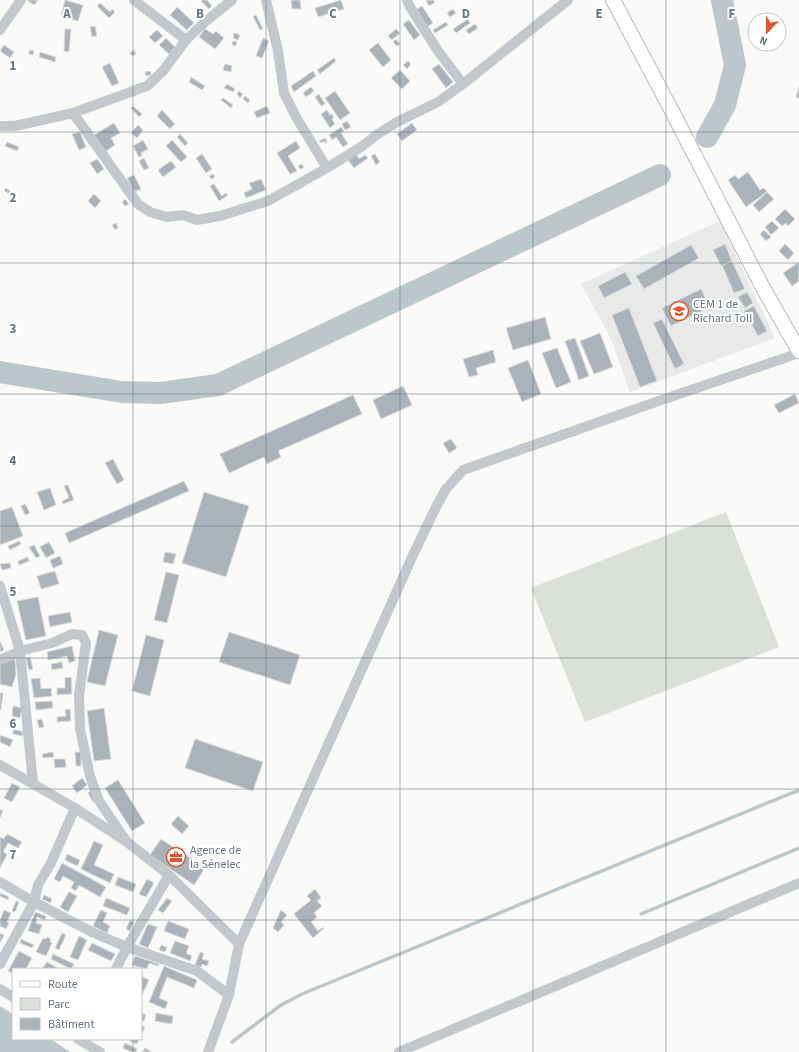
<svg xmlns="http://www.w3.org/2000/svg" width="799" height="1052" viewBox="0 0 799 1052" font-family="'Source Sans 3',sans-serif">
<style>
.built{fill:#e8e9e9}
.green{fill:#dadfd7}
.water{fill:#bbc7cb}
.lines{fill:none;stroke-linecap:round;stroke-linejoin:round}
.stream{stroke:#bbc7cb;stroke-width:3.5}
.river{stroke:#bbc7cb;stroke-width:22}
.building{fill:#aab3b9;stroke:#dcdcda}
.secondary-casing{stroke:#b3babf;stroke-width:16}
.street{stroke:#c3c8cc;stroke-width:10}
.secondary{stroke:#fff;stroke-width:14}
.grid{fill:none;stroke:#657683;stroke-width:1;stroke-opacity:0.55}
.labels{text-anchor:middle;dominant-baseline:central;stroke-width:4;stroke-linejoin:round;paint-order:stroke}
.poi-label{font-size:12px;fill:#657683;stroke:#fff;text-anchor:start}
.grid-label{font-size:13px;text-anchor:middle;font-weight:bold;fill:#657683;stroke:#fff;stroke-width:4;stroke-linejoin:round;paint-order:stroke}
</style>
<rect width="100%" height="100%" fill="#fafaf8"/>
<path class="built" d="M720,221L775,338L630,392L611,339L581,284Z"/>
<path class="green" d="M726,512L779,647L585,722L531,588Z"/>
<path class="water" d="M0,1006L13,1014V1039H51L70,1052H0Z"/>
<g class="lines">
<path class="stream" d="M641,914L799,848
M232,1042L281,1005L302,994L799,790"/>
<path class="river" d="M707,137L725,105L735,65L722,0
M0,372L122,392L160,393L218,385L660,175"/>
</g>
<path class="building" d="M27,0H38L34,5Z
M65,0L83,5L78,21L61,16Z
M203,0H207L212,6L209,9L201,1Z
M291,0H300L301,9H292Z
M341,0L344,9L318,17L315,8Z
M428,0H433L435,2L429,6L426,1Z
M100,3L110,12L112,9L115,12L109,18L97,6Z
M422,6L433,23L427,27L416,10Z
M177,7L194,23L187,30L170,15Z
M453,9L456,13L450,17L447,13Z
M256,15L263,29L260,30L253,16Z
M468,19L470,23L456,33L453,29Z
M409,20L420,35L414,40L403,24Z
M446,22L448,25L435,33L433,30Z
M475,24L478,28L469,34L466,30Z
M95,26L97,36L92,37L90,27Z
M65,29H71L69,52L64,51Z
M205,29L213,34L216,31L224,38L215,49L199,37Z
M396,29L400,33L392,40L388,36Z
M157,30L163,36L155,43L149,37Z
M234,33L240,35L238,40L233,38Z
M166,38L175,47L169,54L159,45Z
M263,38L269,41L262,58L256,56Z
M396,39L400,44L397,46L393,42Z
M233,41L237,42L236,46L232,45Z
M378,43L391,60L383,67L369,50Z
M4,45L14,52L10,58L0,51Z
M29,50L34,51L33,55L29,54Z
M134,50L136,54L132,56L130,53Z
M40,52L56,57L55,62L39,57Z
M334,58L336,61L320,74L317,70Z
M408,61L411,64L407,69L403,65Z
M110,63L119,83L112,86L102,67Z
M225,64L232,66L231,72L223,70Z
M439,64L453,82L446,88L432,69Z
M400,70L410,81L402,89L391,78Z
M150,71L151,75L146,76L145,72Z
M313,71L316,76L294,92L291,86Z
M191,77L205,86L202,90L189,82Z
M227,84L235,89L233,92L224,88Z
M311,87L314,91L306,97L303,93Z
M799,87V98L796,97Z
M239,91L243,94L240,98L237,94Z
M335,91L350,113L340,120L325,98Z
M319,94L325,104L321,106L315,97Z
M245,96L250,100L248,103L243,99Z
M223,98L233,105L231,108L221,100Z
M133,106L142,114L139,117L131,108Z
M267,106L270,113L257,118L254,112Z
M162,110L175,124L170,129L157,116Z
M327,110L330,115L332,114L334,118L332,119L335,124L330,128L321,114Z
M347,121L351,127L345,130L342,124Z
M114,123L120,133L111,138L115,145L105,152L94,135Z
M412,123L417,130L402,141L397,134Z
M138,125L143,130L137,138L131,133Z
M341,127L344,131L341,133L348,144L343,147L336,137L332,140L329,135Z
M80,132L86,147L79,150L72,134Z
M180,134L188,143L185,146L177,137Z
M325,138L327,142L325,143L324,141L321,143L319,141Z
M143,140L148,149L141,153L142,156L139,157L133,146Z
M172,140L187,157L181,162L166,146Z
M296,141L300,148L288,156L297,171L290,174L277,153Z
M7,142L19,147L17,151L5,146Z
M202,154L212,169L206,173L196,158Z
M356,154L359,159L365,155L368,158L354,168L348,160Z
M375,154L380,162L376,165L371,156Z
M144,158L149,168L144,170L139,161Z
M97,159L104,169L97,174L90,163Z
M171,161L176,167L163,177L158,170Z
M302,164L304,168L300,169L298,166Z
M748,172L760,190L764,188L767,192L746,207L728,180L735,175L738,179Z
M213,174L215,177L211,179L209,176Z
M134,175L141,189L134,192L127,178Z
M261,179L266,190L246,198L244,193L252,189L249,183Z
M214,184L222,196L226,193L228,195L219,201L210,186Z
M6,188L14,194L12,197L4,190Z
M767,192L774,199L759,212L753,205Z
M94,194L101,201L95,208L88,201Z
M125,199L129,204L125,206L122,202Z
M785,209L795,219L788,226L786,223L782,226L775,219Z
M772,221L779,228L771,235L765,227Z
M116,223L118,228L115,230L112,225Z
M764,230L771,237L766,241L760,234Z
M725,244L732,261L721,266L713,250Z
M785,244L794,253L788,260L779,251Z
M691,245L699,258L644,289L636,276Z
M732,261L745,289L734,293L722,265Z
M799,262V277L798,278L799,281L792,286L783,273Z
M625,272L632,284L604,298L598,286Z
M701,289L710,307L671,326L662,308Z
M747,292L753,303L745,308L738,297Z
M754,306L767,331L758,336L744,311Z
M629,308L657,381L640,387L612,315Z
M545,317L551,339L513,350L506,328Z
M662,319L684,364L675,369L653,323Z
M600,333L613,367L594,374L580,341Z
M575,338L589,376L579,380L565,341Z
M557,348L571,382L556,388L542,353Z
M493,350L496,362L476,368L478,375L469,377L463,359Z
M528,360L541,394L522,402L508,368Z
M403,386L412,405L381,419L373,400Z
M795,394L799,403L779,413L774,405Z
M353,395L362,414L278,451L281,457L267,464L264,457L229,473L220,454Z
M451,439L457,448L449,453L443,443Z
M113,459L124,480L117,484L105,463Z
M184,481L189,491L69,543L65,533Z
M68,485L74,500L63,504L62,501L69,498L64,486Z
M50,488L56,505L44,510L37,492Z
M204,492L249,506L226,577L182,563Z
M25,504L30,513L25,515L21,506Z
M12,507L23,536L0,545V511Z
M19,541L21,544L10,550L8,546Z
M49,542L55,553L46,558L40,547Z
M34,545L40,556L36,558L29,547Z
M165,552L176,554L173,564L163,562Z
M60,556L63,564L53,568L50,560Z
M28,557L29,561L19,565L18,561Z
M10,563L11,568L2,570L0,564Z
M55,571L59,584L41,589L37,576Z
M166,572L179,575L167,623L154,620Z
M38,597L46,636L26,640L17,601Z
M70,612L72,622L50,627L48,616Z
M99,630L118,635L105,686L87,682Z
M229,632L300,655L290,685L219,662Z
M146,635L164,640L150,696L132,691Z
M0,641L4,650L0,652Z
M72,646L75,661L69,663L67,656L48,660L47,652Z
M30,657L33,669L29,670L26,658Z
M15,659L16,674L12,687L0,684V662Z
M62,662L63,668L52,670L51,664Z
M71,677L72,694L57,695V688H65V678Z
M40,678L41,689L51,688L52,696L34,698L31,679Z
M0,693H3L1,710H0Z
M52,701L53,708L36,710L35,702Z
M13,706L22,708L20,718L12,716Z
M104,708L111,759L94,761L87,711Z
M70,709L71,721L57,722V717L66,716L65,710Z
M42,719L44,727L39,728L37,720Z
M13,729L23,732L22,736L13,734Z
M0,735L13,740L10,747L0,742Z
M195,739L263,762L253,791L185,768Z
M53,752L54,757L43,758L42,754Z
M75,752H81V766H76Z
M54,759H65L66,767L55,768Z
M82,778L87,785L77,793L72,786Z
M118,780L145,823L132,831L105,788Z
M12,783L20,787L12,802L4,798Z
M91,791L96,800L93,802L88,793Z
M0,809L3,811L0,818Z
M178,816L189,826L182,834L171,824Z
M7,834L22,842L18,848L8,843L3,852L7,854L0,868V837L4,839Z
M161,839L205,868L194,885L150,855Z
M94,841L103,845L94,865L114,874L110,883L81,869Z
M67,854L80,860L77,866L65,860Z
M62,863L106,887L100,897L79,885L76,891L71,888L74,882L63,876L60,882L54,879Z
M118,877L136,884L133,892L115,885Z
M147,879L154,883L146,897L139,894Z
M315,889L321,898L317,901L322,906L314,913L317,917L311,922L318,931L323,927L324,928L313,938L294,914L311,900L307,896Z
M69,892L77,896L68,912L60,907Z
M0,893L9,897L8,900L0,896Z
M44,895L52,899L50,903L42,899Z
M106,898L130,908L127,915L103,906Z
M167,898L172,901L163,913L158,910Z
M16,901L19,902L15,912L12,911Z
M4,910L11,913L7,922L9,923L6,929L0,926V920Z
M101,910L107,913L103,922L110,926L107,933L93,926Z
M281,910L287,915L281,922L284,925L278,932L273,928Z
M35,912L46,916L45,920L37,917L36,923L42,925L39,934L28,931Z
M130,920L134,922L130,931L126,929Z
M168,921L189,929L185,939L164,931Z
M148,924L157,927L148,948L139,944Z
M0,933L4,935L0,943Z
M62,933L66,935L59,950L55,948Z
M79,936L87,940L78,960L70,957Z
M47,937L51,939L50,942L52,943L46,956L36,952L43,938L46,939Z
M21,939L34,945L32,948L20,943Z
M175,941L189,946L186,953L192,956L190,961L170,953Z
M92,943L115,954L111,961L88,950Z
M161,945L167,947L165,952L159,950Z
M19,951L32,958L26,969H13V974L8,971Z
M200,952L204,954L202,959L209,961L207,966L202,964L201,967L195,965Z
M53,954L74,964L71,969L51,959Z
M135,956L159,964L158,966L149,963L147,969L132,965Z
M47,962L59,969H42Z
M164,966L197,980L194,988L167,977L159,998L168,1002L165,1009L149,1002Z
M141,976L149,980L141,997Z
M142,1013L146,1015L144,1021L141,1020Z
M156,1013L173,1016L172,1024L155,1021Z
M141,1025L145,1027L141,1035Z
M131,1039H139L137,1044L130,1041Z
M125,1043L137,1049L136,1052H131L123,1048Z
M145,1048L152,1052H142Z"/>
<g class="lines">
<defs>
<path id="secondary" d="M613,0L674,115L762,286L799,351"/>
</defs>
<use href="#secondary" class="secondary-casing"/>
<path class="street" d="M134,0L186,40
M266,0L278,51L284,93L296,117L327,168
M407,0L410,7L438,51L463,84L568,0
M0,30L21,0
M73,113L138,204L150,212L167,217L183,215L197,220L220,216L268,201L327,168L361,147L378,134L397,122L438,102L463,84
M0,126H15L73,113L147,86L163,71L186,40L206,21L232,0
M0,586L20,651L33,783
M0,660L20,651L52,643L72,634L82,635L86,643L79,695L80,729L90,776L99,801L127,842
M0,765L75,808L127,842L169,875L239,944
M0,882L34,902L94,933L127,947L197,971L229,995
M0,964L34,902L38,885L51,863L75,808
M116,969L127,947L169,875
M0,989L13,997
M78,1039L100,1052
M208,1052L229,995L239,944L413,555L436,507L446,489L463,470L650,404L799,353
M399,1052L799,883"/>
<use href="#secondary" class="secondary"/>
</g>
<path class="grid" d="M133,0V969M266,0V1052M400,0V1052M533,0V1052M666,0V1052M0,132H799M0,263H799M0,394H799M0,526H799M0,658H799M0,789H799M0,920H799M133,1039V1052"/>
<defs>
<symbol id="school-ring" viewBox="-11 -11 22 22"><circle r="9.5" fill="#fff" stroke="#e4572e" stroke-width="1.5"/><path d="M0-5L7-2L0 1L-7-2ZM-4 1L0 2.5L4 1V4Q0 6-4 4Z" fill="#e4572e"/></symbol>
<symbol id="office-ring" viewBox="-11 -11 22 22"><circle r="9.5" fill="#fff" stroke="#e4572e" stroke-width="1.5"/><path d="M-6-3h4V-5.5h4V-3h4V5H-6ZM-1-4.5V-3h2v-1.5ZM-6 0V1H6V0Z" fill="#e4572e"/></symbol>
</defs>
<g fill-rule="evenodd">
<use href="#school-ring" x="668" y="300" width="22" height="22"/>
<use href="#office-ring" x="165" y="846" width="22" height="22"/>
</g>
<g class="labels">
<g class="poi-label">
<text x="693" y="304">CEM 1 de<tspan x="693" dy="14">Richard Toll</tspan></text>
<text x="190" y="850">Agence de<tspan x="190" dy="14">la Sénelec</tspan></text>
</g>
</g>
<g class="grid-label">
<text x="67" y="18">A</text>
<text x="200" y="18">B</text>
<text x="333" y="18">C</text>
<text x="466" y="18">D</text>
<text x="599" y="18">E</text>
<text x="732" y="18">F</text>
<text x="13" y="70">1</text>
<text x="13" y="202">2</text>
<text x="13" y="333">3</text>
<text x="13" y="465">4</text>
<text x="13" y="596">5</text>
<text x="13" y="728">6</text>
<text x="13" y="859">7</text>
</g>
<rect x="12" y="968" width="130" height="72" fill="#ffffff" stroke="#c1c8cd"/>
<rect x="20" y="981" width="20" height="6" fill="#ffffff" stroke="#c1c8cd"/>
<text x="48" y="988" font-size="12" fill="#657683">Route</text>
<rect x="20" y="998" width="20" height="12" fill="#dadfd7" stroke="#c1c8cd"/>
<text x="48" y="1008" font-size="12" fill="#657683">Parc</text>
<rect x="20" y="1018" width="20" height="12" fill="#aab3b9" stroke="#c1c8cd"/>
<text x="48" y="1028" font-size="12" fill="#657683">Bâtiment</text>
<g transform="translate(767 32) rotate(202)"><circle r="19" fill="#ffffff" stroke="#c1c8cd"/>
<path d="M0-3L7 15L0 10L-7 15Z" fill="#e4572e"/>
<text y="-6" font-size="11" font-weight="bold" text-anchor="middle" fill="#657683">N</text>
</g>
</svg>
